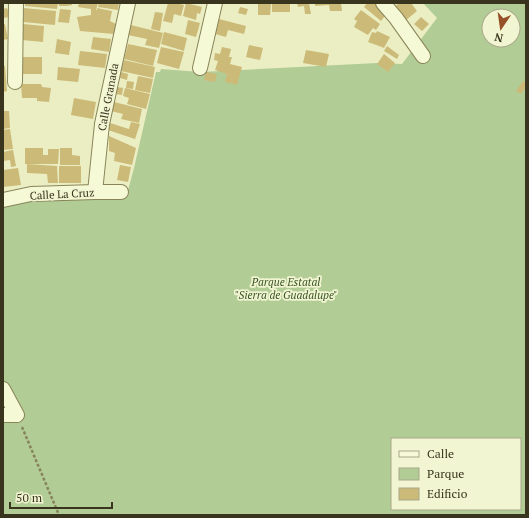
<svg xmlns="http://www.w3.org/2000/svg" width="529" height="518" viewBox="0 0 529 518" font-family="'PT Serif',serif">
<style>
.green{fill:#b2cc96;fill-rule:evenodd}
.building{fill:#ccba78}
.lines{fill:none;stroke-linecap:round;stroke-linejoin:round}
.minor-casing{stroke:#888459;stroke-width:16}
.path{stroke:#888459;stroke-width:2.5;stroke-dasharray:3 2;stroke-linecap:butt}
.minor{stroke:#f6f9d6;stroke-width:14}
.labels{text-anchor:middle;dominant-baseline:central;stroke-width:3.5;stroke-linejoin:round;paint-order:stroke}
.street-label{font-size:11px;fill:#38341e;stroke:#f2f5d2}
.park-label{font-size:11px;font-style:italic;fill:#365424;stroke:#f2f5d2}
</style>
<rect width="100%" height="100%" fill="#ebeec2"/>
<path class="green" d="M423,3H526V515H3V203L22,198L127,194L134,168L156,72H160L161,69L201,72L377,63L402,64L437,18ZM489,16H513V40H489ZM392,439H520V509H392Z"/>
<path class="building" d="M25,3H58L57,9L25,6Z
M59,3H72V5L67,6H59Z
M79,3H98L96,10H97V8L112,11L110,21L116,24L114,34L80,31L77,17L91,15V9L78,7Z
M99,3H119L118,10L98,7Z
M168,3H175L184,5L181,16L174,14L172,23L163,21Z
M186,3L202,7L200,14L197,13L196,20L183,16Z
M272,3H290V12H272Z
M297,3H309L311,14H305L304,6L298,7Z
M315,3H341L342,11H330L329,5L315,6Z
M367,3H377L388,12L381,21L364,7Z
M399,3H411L417,11L405,21L394,7Z
M258,4H271L270,15H258Z
M240,7L248,9L246,15L238,13Z
M7,8L10,17L3,18V9Z
M24,8L56,11L55,25L23,22Z
M60,9L71,10L69,23L58,22Z
M361,10L380,24L376,30L373,28L368,35L354,27L357,21L354,19Z
M155,12L163,13L160,31L151,29Z
M421,17L429,24L422,31L414,24Z
M219,19L246,26L244,34L228,30L226,37L215,34Z
M188,20L200,23L196,37L185,34Z
M3,24H5L8,39L3,40Z
M23,24L44,26L43,42L22,40Z
M131,25L163,33L159,48L145,45L147,39L128,35Z
M377,31L390,37L384,48L379,46L368,42L372,32L376,33Z
M164,32L187,38L184,51L161,44Z
M93,37L111,39L109,52L91,49Z
M57,39L71,42L69,55L55,53Z
M128,44L157,50L153,66L124,59Z
M249,45L263,48L260,60L246,57Z
M387,46L399,55L397,59L384,51Z
M161,47L184,52L179,69L157,63Z
M222,47L231,49L229,57H232L230,64L242,67L237,85L225,82L227,74L215,70L218,61L214,60L215,53L220,54Z
M306,50L329,54L326,67L303,63Z
M80,51L107,54L105,68L78,65Z
M384,54L395,63L388,72L377,64Z
M22,57H42V74H22Z
M124,60L155,67L153,78L121,71Z
M3,66H5L7,91L3,92Z
M58,67L80,69L78,82L57,80Z
M121,72L128,74L127,80L120,78Z
M206,72L217,74L215,82L204,80Z
M138,76L153,79L150,93L135,90Z
M127,81L134,82L133,89L126,88Z
M523,81L526,83V87L521,94L516,91Z
M21,84H41L42,87L51,88L49,102L37,101V98H22Z
M117,87L123,88L122,95L115,94Z
M125,88L150,94L146,109L127,104L129,98L123,96Z
M74,98L96,102L93,119L71,115Z
M114,102L142,109L139,123L121,119L123,114L111,111Z
M3,111H9L10,128L3,129Z
M131,122L140,124L135,139L108,130L110,123L129,129Z
M10,129L13,149L3,150V130Z
M109,136L136,148L132,165L114,161L115,153L109,151Z
M25,148H43V155H48V149H59L58,164H25Z
M60,148H72V155L80,156V165H60Z
M13,150L16,166L11,167L10,160L3,161V152Z
M27,164L57,166L58,183H48L47,174L27,173Z
M120,165L131,167L128,182L117,180Z
M59,166H81V183H59Z
M18,168L21,185L3,187V170Z"/>
<g class="lines">
<defs>
<path id="minor" d="M383,3L396,18L423,56
M200,68L215,3
M15,82L16,3
M95,192L102,124L128,3
M3,200L31,194L95,192H121
M3,389L17,415H3"/>
</defs>
<use href="#minor" class="minor-casing"/>
<path class="path" d="M22,427L59,515"/>
<use href="#minor" class="minor"/>
</g>
<g class="labels">
<g class="street-label">
<text transform="translate(108 97) rotate(-79)">Calle Granada</text>
<text transform="translate(62 194) rotate(-3)">Calle La Cruz</text>
</g>
<g class="park-label">
<text x="286" y="282">Parque Estatal<tspan x="286" dy="13">"Sierra de Guadalupe"</tspan></text>
</g>
</g>
<rect width="529" height="518" fill="none" stroke="#38341e" stroke-width="8"/>
<rect x="391" y="438" width="130" height="72" fill="#f2f5d2" stroke="#a8a88a"/>
<rect x="399" y="451" width="20" height="6" fill="#f6f9d6" stroke="#a8a88a"/>
<text x="427" y="458" font-size="12" fill="#38341e">Calle</text>
<rect x="399" y="468" width="20" height="12" fill="#b2cc96" stroke="#a8a88a"/>
<text x="427" y="478" font-size="12" fill="#38341e">Parque</text>
<rect x="399" y="488" width="20" height="12" fill="#ccba78" stroke="#a8a88a"/>
<text x="427" y="498" font-size="12" fill="#38341e">Edificio</text>
<g transform="translate(501 28) rotate(193)"><circle r="19" fill="#f2f5d2" stroke="#a8a88a"/>
<path d="M0-3L7 15L0 10L-7 15Z" fill="#975129"/>
<text y="-6" font-size="11" font-weight="bold" text-anchor="middle" fill="#38341e">N</text>
</g>
<path d="M10 502v6h102v-6" fill="none" stroke="#38341e" stroke-width="2"/>
<text x="16" y="502" font-size="12" fill="#38341e" stroke="#f2f5d2" stroke-width="3" paint-order="stroke">50 m</text>
</svg>
